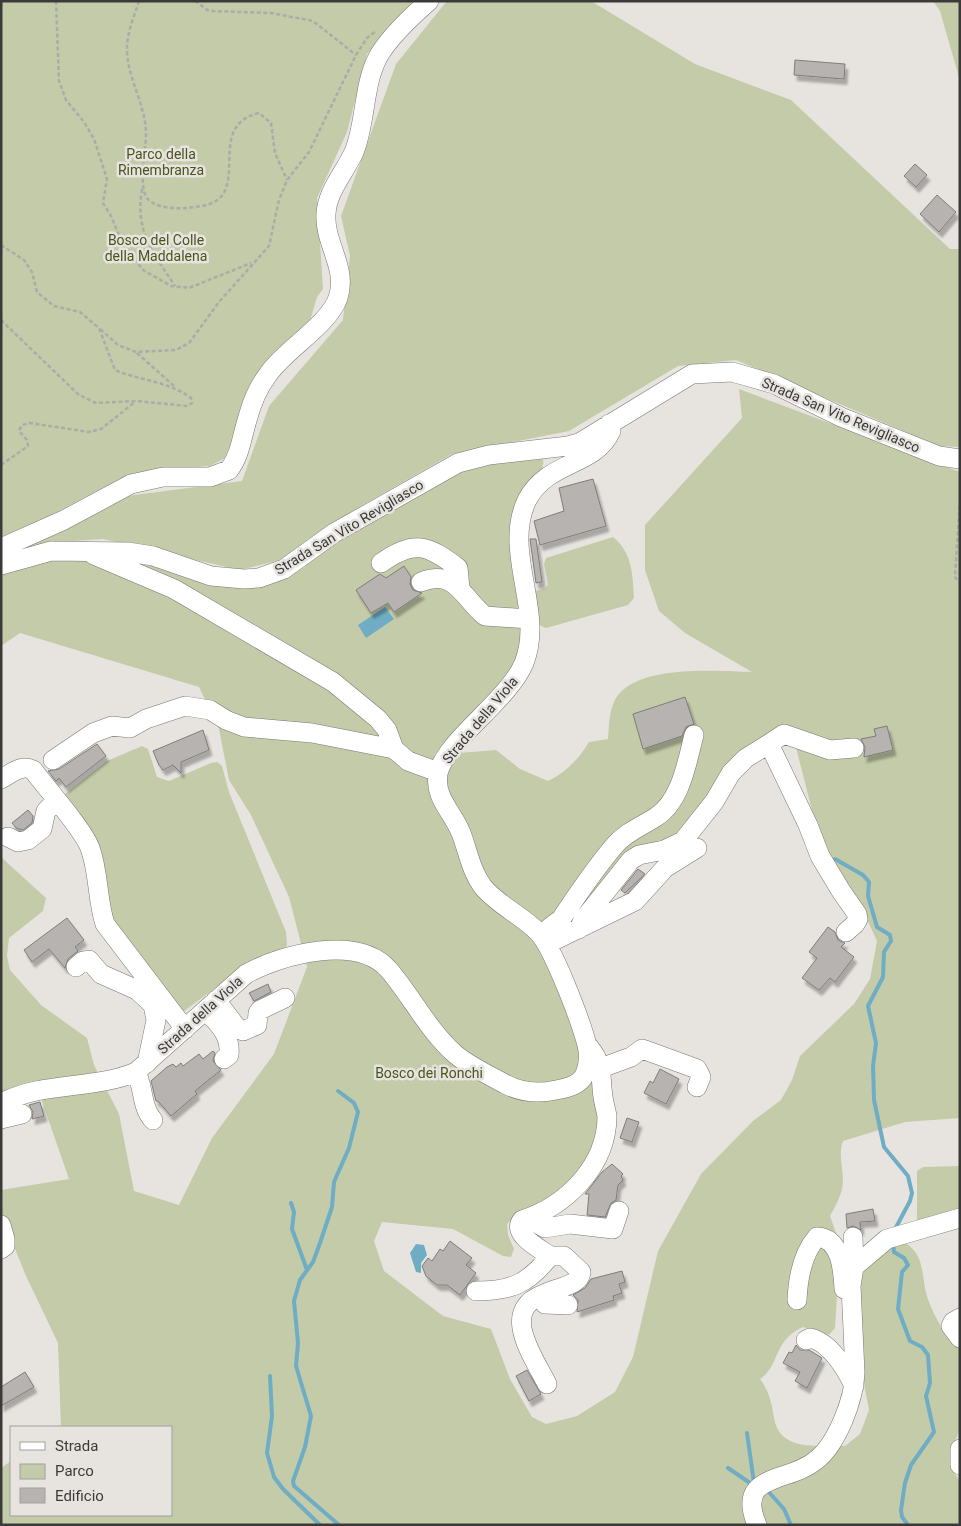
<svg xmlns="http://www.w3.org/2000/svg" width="961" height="1526" viewBox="0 0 961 1526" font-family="Roboto,sans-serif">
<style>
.green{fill:#c3cba8;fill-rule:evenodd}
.water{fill:#6fadc5}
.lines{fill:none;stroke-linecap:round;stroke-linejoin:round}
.stream{stroke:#6fadc5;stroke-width:4}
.building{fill:#b7b3b1;stroke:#807c79;filter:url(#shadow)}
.minor-casing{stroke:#797673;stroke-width:20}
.path{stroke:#adaba8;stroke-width:2.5;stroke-dasharray:4 2.5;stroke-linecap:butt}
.minor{stroke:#fff;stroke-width:19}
.labels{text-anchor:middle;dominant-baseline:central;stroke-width:5;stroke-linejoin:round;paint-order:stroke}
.park-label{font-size:14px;fill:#4b541a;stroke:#e7e4e0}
.street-label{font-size:14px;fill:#3b3a38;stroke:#e7e4e0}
</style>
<defs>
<filter id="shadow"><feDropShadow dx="3" dy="5.5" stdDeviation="1" flood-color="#0004"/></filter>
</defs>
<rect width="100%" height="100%" fill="#e7e4e0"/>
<path class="green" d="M1,1H416L367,54L347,132L317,198L323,289L317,297L310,321L238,426L225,458L210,466L184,468L104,487L48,517L1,537Z
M447,1H591L695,64L791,100L950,249H960V447L939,446L736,360L678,366L569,431L452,454L361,506L292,556L272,562L240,570L103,539L55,542L1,557L127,496L242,481L269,406L343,320L350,256L341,216L396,64Z
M933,1H960V81L940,11Z
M739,389L960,472V1118L905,1122L843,1141C838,1154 843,1167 843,1182C842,1195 836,1205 830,1216L840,1244L835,1328L829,1335L803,1327C773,1340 780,1366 760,1379C770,1393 771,1401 774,1418C780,1452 817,1445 845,1446L860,1434L869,1410L860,1363V1271L898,1239C929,1253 919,1276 929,1302C935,1318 946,1337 960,1348V1430L953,1445L952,1469L960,1482V1525H1V1468L11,1461V1515H171V1427H61L58,1343L26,1276L1,1214V1190L69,1179L36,1084L1,1096V857L46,898L43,911L9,938L7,956L10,970L41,1005L87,1038L94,1065L119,1114L134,1191L179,1205L212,1138L274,1054L307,967L289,897L251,815L229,780L219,729L199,687L20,633L1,646V574L42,560L129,558L170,568L202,583L258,588L305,567L312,557L333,542L466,467L542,456C547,469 536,477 529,486L523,634L512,672L434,755L496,750L520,769L548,781C566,772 578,760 589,742L608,739C609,726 609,709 616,698C637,664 718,671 752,672L685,633L659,611L645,570V525L742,418ZM791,728L814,818L831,865L858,900L877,941L870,979L854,1004L800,1056L792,1080L781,1100L753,1121L701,1174L658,1251L633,1357L615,1392L577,1416L546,1424L532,1417L510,1379L491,1329L443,1316L384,1271L374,1241L382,1222L453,1229L503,1256L511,1257L514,1249L508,1235L507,1224L512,1219L555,1200L591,1158L601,1119L594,1063L554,936L578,922L647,850L678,839L771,737Z
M613,537C632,552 633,575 634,598L628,605L546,628L539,625L533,592L545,588L548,585L544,564L546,558Z
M142,746L148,749L157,777L169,781L211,763L217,762L222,766L229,792L286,932L287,945L284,952L235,973L183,1012L115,929L64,795L107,761Z
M960,1166V1221L917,1225V1171L923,1167Z"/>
<path class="water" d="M385,607L394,619L366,638L358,625Z
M416,1244L424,1245L427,1255L421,1263V1273L416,1272L410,1253Z"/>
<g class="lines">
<path class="stream" d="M835,859L863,875L869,882L868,896L877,927L890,935L891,941L884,952L883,977L868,1006L876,1043L873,1066L874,1100L884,1147L908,1176L912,1193L910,1201L894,1231
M338,1091L354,1103L358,1112L349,1148L334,1182L332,1207L320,1243L313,1262L300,1280L294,1301L298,1343L296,1366L311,1416L305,1447L293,1481L294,1486L339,1525
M291,1203L294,1212L292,1229L307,1270
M893,1242L894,1252L904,1258L908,1265L902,1272L898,1309L910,1341L922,1347L928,1355L930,1383L926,1396L934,1432L911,1465L905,1483L901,1510L902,1517L908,1525
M270,1376L272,1416L267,1453L274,1477L283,1489L320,1525
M747,1433L754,1483
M728,1468L753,1485
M767,1490L784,1509L791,1525"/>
</g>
<path class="building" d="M795,60L845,64L844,79L794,75Z
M915,164L927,175L916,187L904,176Z
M937,195L956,212L939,232L920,214Z
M593,479L606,526L540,545L534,521L564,511L559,488Z
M530,539H536L542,582L536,583Z
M404,566L411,577L410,584L413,590L422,593L394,612L388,603L371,613L356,590L380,574L386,578Z
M685,697L694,724L686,727L682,736L643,749L633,714Z
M887,726L893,750L864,757L865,747L861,739L876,736L874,729Z
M203,730L209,750L181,762V773L173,765L163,770L159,765L153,751Z
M97,744L106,756L66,787L59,778L56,781L48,771L59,769Z
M28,810L33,816L32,823L23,830L16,828L12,823Z
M638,869L645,874L625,893L621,890Z
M67,918L84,940L75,947L78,951L68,959L65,968L49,949L32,962L24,950Z
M828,927L835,932L838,940L845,943L841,947L854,957L835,982L830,978L819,990L802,978L817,958L809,952Z
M268,984L271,992L254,1001L249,993Z
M213,1051L215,1053L213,1061L221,1070L195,1091L197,1094L171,1116L158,1101H156L151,1081L167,1067L173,1064L176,1067L181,1063L183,1066L199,1054L203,1059Z
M660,1069L679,1079L666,1104L644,1093L650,1081L653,1083Z
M40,1102L44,1116L32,1119L33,1112L29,1105Z
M627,1118L639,1122L632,1142L620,1138Z
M612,1164L623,1174L621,1176L623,1180L618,1185L616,1200L611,1203L605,1217L587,1215L589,1194H585L602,1172Z
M873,1209L875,1221L860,1222L861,1230L853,1226L847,1228L846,1214Z
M450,1241L472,1258L466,1265L476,1273L460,1295L447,1285H437L426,1276L422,1266L428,1258L432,1261L440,1249L443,1251Z
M622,1271L625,1282L619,1284L622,1293L613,1296L614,1300L577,1312L578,1300L573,1295L585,1288L591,1279Z
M796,1345L800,1350H809L822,1358L807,1388L795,1381L800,1372L783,1363L789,1352L792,1353Z
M527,1370L541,1394L529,1401L516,1376Z
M25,1372L34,1387L1,1406V1387Z"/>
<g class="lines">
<defs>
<path id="minor" d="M1,548L64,520L131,484L163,477H210L229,470C241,454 242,435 248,417C252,402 258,388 267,376C284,350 328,326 338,298C348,268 324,243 326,214C327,191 345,172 354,152C366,123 363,85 378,57C389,37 412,16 429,1
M94,555L174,589L333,682L378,719L387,730L394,749
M381,563C414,539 428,545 458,568L460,588
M1,565L51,551L128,552L153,556L211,576L244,579L259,578L284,569L334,533L458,463L489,455L568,446L579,443L692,374L732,372L774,384L841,417L939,456L960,459
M421,582C456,568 463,599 485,616L529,619
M694,735C687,762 681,801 656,817C642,826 626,832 615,845C595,868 578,894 561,919L549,928L547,944L635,901L665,868L697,848
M767,745L784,734L830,750L854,748
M53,760L93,733L112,726L130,728L146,719L185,706L210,710L226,720L244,727L312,733L394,749L408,761L438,772
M1,779C12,773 21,764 33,770C47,789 83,829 90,848C99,872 97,900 105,924L185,1029
M8,837L18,842L28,840L42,829L46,811L56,801
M579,929L583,920L631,860L639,855L664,850L683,841L714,802L731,773L746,758L767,745L771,748L808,825L820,856L841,891L857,914L858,919L855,924L846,932
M76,967L83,961L89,960L101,974L137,990L153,1005L156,1020L147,1063
M216,1000L238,1029L243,1031L257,1025L258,1013L260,1010L285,998
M211,1016C222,1027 231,1039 229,1055L224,1059
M601,1068L631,1057L642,1049L645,1050L697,1069L701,1077L697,1087
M136,1072C144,1087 141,1107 153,1120
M1,1103C44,1081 93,1090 136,1072L246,974C282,954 358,934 389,970C412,997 428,1030 455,1054C469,1066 489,1075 505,1084C522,1093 538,1094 556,1090C568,1088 580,1085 585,1074C589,1065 589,1053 587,1045C581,1022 553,947 538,932C521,915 498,905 483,887C471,871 468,851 461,833C453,812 434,798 438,774C444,742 509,700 524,663C545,611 502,552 527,500C548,460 595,467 611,431L609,424
M1,1119L22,1114
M533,1216L538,1224L545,1228L570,1224L613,1229L619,1211
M1,1225L5,1239V1246L1,1249
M853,1237L854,1267
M550,1256H564L581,1272C580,1287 555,1287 544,1294L542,1300L545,1304L568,1305
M476,1291C511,1291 528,1284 550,1256C539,1248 511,1234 522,1220C566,1206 607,1166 607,1116C606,1110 604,1104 603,1097C600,1076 604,1065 589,1047
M544,1294C499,1310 533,1356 547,1384
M797,1300C798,1278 802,1254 817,1237C841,1238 843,1270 844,1289
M960,1318L953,1322L951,1326L960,1338
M806,1340L810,1338C830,1342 846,1369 854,1386
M960,1449V1465
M757,1525C735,1473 788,1483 815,1461C837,1445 854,1399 855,1373L851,1286L854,1267L887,1239L960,1218"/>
</defs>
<use href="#minor" class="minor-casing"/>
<path class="path" d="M56,1L59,81L66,100L84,122L94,139L107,179L103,203L111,216L122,243L143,270L171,286L189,288L251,263
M139,1C134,17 127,32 127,49C127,78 146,105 146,134C146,149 138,186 147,198C157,211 186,209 201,206C256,198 202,126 259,113L271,123L275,153L287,180
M195,1L209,11L271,13L313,21L356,55
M142,189C135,232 152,251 175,286
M1,245L24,260L32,272L37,292L54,306L80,312L99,328
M1,320L79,395L96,403L137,401L187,406L192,403L191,398C168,381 141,381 115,370L99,328L118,345L136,352L176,350L189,343L219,302L269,246L279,200L287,180L309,152L356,55L367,38L376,31
M137,353L174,386
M1,465L28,446L27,440L19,431L22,425L30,423L89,432L101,429L135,402
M960,499L955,577L960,583"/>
<use href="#minor" class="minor"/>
</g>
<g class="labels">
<g class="park-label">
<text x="161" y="154">Parco della<tspan x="161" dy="16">Rimembranza</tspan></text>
<text x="156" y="240">Bosco del Colle<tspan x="156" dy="16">della Maddalena</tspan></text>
<text x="429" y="1073">Bosco dei Ronchi</text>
</g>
<g class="street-label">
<text transform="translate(841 415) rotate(23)">Strada San Vito Revigliasco</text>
<text transform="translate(349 527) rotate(-31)">Strada San Vito Revigliasco</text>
<text transform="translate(480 720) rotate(-50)">Strada della Viola</text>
<text transform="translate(200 1015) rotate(-42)">Strada della Viola</text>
</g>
</g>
<rect width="961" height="1526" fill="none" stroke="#3b3a38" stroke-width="5"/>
<rect x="10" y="1426" width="162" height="90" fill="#e7e4e0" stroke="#a2a09d"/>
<rect x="20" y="1442" width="25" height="8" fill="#ffffff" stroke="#a2a09d"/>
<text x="55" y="1451" font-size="15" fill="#3b3a38">Strada</text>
<rect x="20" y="1464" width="25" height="15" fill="#c3cba8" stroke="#a2a09d"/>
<text x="55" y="1476" font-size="15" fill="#3b3a38">Parco</text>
<rect x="20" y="1488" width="25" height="15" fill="#b7b3b1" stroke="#a2a09d"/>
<text x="55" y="1501" font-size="15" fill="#3b3a38">Edificio</text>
</svg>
